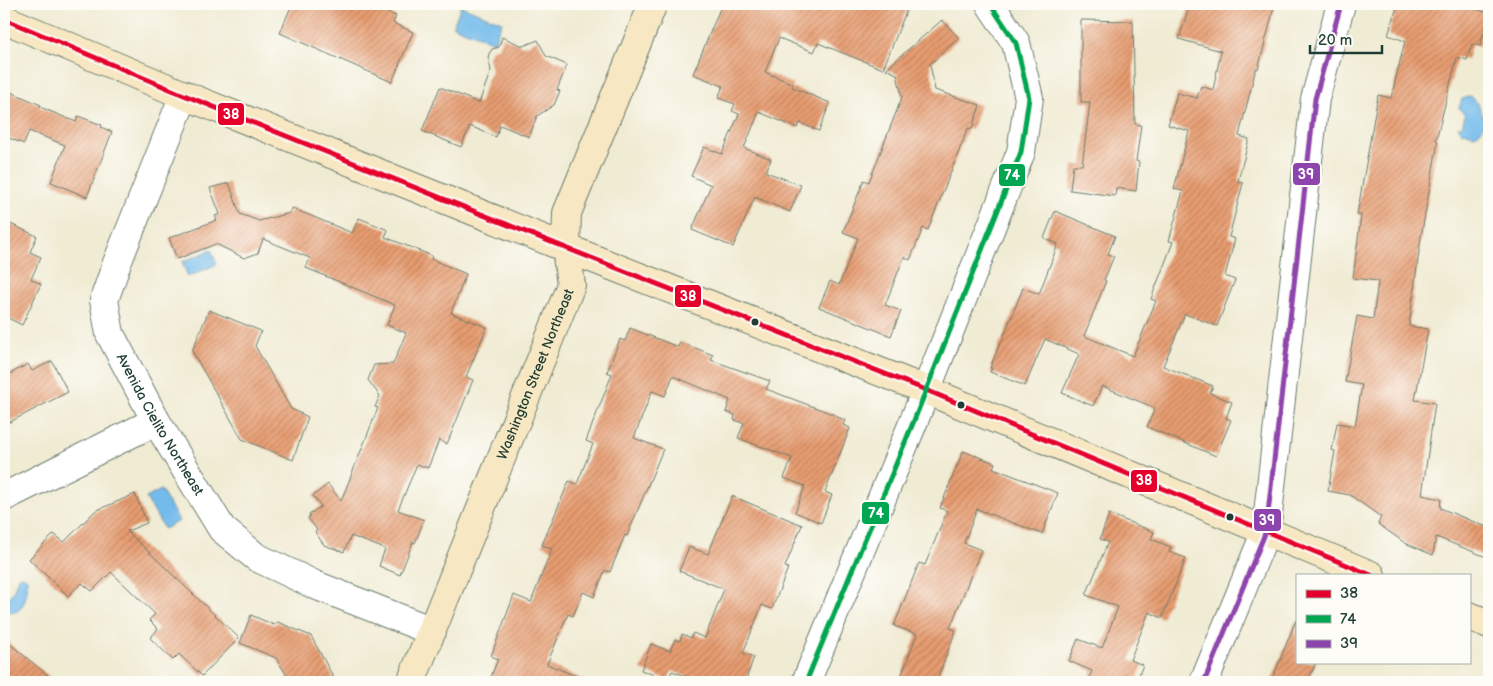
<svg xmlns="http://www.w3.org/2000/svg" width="1493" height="686" viewBox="0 0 1493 686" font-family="'Balsamiq Sans',sans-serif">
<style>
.water{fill:#73bbeb;stroke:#497c90}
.building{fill:url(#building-hatch)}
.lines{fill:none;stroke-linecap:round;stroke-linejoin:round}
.street-casing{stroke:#687a6c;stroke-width:30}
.secondary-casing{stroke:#687a6c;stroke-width:30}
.street{stroke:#fff;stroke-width:28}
.secondary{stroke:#f7e8c3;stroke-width:28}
.bus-1-casing{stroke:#fdfcf7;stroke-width:9}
.bus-2-casing{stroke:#fdfcf7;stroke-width:9}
.bus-3-casing{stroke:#fdfcf7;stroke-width:9}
.bus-1{stroke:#e4002b;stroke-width:5}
.bus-2{stroke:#00a651;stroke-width:5}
.bus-3{stroke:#8e44ad;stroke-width:5}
.bus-dot{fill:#1f3d34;stroke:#fdfcf7;stroke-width:2}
.labels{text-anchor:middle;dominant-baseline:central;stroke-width:5;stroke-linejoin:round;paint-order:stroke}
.street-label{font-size:14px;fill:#1f3d34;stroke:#fdfcf7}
.line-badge{stroke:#fdfcf7;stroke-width:2}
.badge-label{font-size:14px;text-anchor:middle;font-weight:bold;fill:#fff}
</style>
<defs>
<pattern id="building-hatch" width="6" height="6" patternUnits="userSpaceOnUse" patternTransform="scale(1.25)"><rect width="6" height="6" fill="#e89c70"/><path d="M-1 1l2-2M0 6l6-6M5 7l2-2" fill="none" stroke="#bb805d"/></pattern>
</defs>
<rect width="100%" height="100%" fill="#fdfcf7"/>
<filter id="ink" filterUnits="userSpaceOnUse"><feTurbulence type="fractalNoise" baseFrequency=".02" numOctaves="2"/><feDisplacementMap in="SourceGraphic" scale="10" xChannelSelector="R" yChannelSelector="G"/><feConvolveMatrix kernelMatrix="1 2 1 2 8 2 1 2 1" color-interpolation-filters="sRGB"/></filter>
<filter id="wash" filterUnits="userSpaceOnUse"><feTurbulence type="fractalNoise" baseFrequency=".0096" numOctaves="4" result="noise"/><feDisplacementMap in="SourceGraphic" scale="20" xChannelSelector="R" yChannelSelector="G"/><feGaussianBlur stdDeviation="1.12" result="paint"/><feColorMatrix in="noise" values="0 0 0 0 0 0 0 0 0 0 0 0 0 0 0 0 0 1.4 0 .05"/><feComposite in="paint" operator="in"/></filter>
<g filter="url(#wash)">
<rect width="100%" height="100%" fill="#f0ebd3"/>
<path class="water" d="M461,6L502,22L494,42L453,26Z
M1471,96C1481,105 1492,131 1473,135L1467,133L1466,131L1462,133L1458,126H1462L1465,115L1459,108L1462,99Z
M211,250L217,264L188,277L182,262Z
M161,490L179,521L164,529L146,498Z
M23,576L27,579C30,592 20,626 4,606L5,602L13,592L18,577Z"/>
<g id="blocks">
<path class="building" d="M292,4H366L396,16L393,23L413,32L392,82L280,33Z
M722,4H909L883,69L818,43L814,52L779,38L765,72L793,84L792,87L830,103L819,131L800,123L797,128L759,112L744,148L771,159L766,172L801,185L790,212L755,197L733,247L692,230L711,185L691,176L704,147L722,154L739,114L732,111L735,104L718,98L723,86L693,74Z
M1190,4H1275L1258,69L1256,68L1239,136L1249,139L1238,181L1243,183L1229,237L1235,239L1225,276L1235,280L1217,326L1185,314L1163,366L1213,386L1210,393L1232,402L1226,418L1231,420L1216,456L1147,427L1155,408L1102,386L1093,406L1062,393L1079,354L1045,339L1025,386L990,372L992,368H990L1000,343H1001L1023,288L1039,294L1058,244L1044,238L1055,211L1115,236L1108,254L1114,256L1104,280L1106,281L1084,336L1133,356L1156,301L1151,299L1173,242L1169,241L1183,191L1174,189L1189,131L1168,125L1177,93L1197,98L1201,86L1213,90L1221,51L1179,39Z
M1398,4H1460L1489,13L1480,46L1472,44L1467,60L1457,57L1436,140L1438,141L1421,237L1409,326L1428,329L1415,400L1435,403L1422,495L1441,499L1440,508L1489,528V558L1436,537L1433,555L1405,543L1378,524L1381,517L1350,495L1328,491L1335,451L1332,450L1337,423L1355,426L1362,385L1345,382L1357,316L1373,319L1378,281L1353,278L1361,215H1357L1378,95L1391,98L1405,41L1388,35Z
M942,20L959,38L930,64L935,90L980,105L972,129L968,128L928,230L923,228L910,260L904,257L885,305L901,311L891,336L819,307L830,281L839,285L858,238L843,232L864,180L869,182L902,97L897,74L886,69Z
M1081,20L1133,21L1135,124L1141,125L1136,161L1139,162L1136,191L1116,188L1115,196L1070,190L1073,165H1082L1090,102H1081Z
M502,37L523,46L538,40L546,56L567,65L557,90L560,91L554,105L537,116L529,137L500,125L496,137L470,126L461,147L422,131L440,87L479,103L491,70L488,58L489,54L492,49L499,47Z
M4,89L41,105L40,107L76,122L78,116L102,125L101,127L112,132L87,197L51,182L65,145L29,131L24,144L4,136Z
M229,183L240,214L259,221L290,213L292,208L352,233L359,218L388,230L385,237L432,256L431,259L466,274L451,313L487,327L466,377L473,380L447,444L439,440L428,468L417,464L398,510L424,520L415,543L413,542L400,575L379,566L385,549L351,536L344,552L324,545L315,532L317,530L308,518L310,517L309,515L321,506L313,496L328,484L341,501L378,408L375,407L380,396L368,380L374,365L393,364L406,333L387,325L395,305L306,268L310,258L263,239L258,253L244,258L216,244L177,259L169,238L217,220L215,216L220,214L210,188Z
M4,221L37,236L30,252L41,257L31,279L41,284L22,325L4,316Z
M209,310L261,331L255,346L291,409L308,417L293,460L242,439L192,351Z
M630,328L678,347L680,342L713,355L711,360L770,381L766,389L838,416L837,417L845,420L843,425L850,428L825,492L832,495L821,523L795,512L805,486L784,478L792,458L738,438L744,423L734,420L735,415L726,412L730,400L673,376L665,396L652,391L634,438L663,449L627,536L625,535L610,572L605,570L594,597L583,592L573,616L568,614L547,664L590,682H489L498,659L491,656L514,595L531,602L552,549L542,545L569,481L577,484L593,444L586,441L612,374L607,372L620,339L625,341Z
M52,361L68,392L4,425V377L28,364L32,371Z
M963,451L995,463L993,468L1058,493L1042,534L977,509L964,543L981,550L950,628L956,630L936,682H899L917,634L894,626L919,563L925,565L947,511L940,508Z
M135,494L147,523L127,531L239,638L202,676L179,654L173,660L150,638L158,629L149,620L155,614L111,572L92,591L82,583L68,596L29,559L54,534L64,542L95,511Z
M732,496L802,525L785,567L788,568L772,609L762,605L743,653L754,657L745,682H701L672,671L668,680L641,670L651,644L670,651L675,639L680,641L682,634L691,638L693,633L705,638L724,589L679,571L689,547L708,554Z
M1109,514L1154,532L1151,539L1171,547L1169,552L1186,558L1162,618L1149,612L1130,660L1143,665L1136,682H1087L1092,671L1069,661L1078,639L1102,648L1118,607L1086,595L1108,542L1100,539Z
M251,615L274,625L278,622L311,636L336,682H291L276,658L240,643Z
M1296,620L1297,662H1316L1308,682H1271Z
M4,639L56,682H4Z"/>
</g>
</g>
<g filter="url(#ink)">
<use href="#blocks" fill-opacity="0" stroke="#687a6c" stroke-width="1"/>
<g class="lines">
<defs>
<g id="street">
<path id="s1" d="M184,95L117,263L104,300L110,334L156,421L222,529L256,557L315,585L432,631"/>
<path d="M4,497L156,421"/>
<path d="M806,682L913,423L1021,152L1029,98L1016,43L990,4"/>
<path d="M1204,682L1266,531L1315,99L1341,4"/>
</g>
<g id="secondary">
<path d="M4,19L184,95L566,248L926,390L1371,575"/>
<path d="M1469,616L1489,624"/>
<path id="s2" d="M411,682L571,285L566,248L567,213L653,4"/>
</g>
</defs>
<use href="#street" class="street-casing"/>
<use href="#secondary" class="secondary-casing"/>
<use href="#street" class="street"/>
<use href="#secondary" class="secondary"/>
<defs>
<path id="bus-1" d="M4,19L184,95L566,248L926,390L1371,575"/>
<path id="bus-2" d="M806,682L913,423L1021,152L1029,98L1016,43L990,4"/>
<path id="bus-3" d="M1204,682L1266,531L1315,99L1341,4"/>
</defs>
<use href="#bus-1" class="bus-1-casing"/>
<use href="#bus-2" class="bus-2-casing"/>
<use href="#bus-3" class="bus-3-casing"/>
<use href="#bus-1" class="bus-1"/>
<use href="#bus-2" class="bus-2"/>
<use href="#bus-3" class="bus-3"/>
</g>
</g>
<g class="bus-dot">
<circle cx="755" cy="322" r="4.5"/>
<circle cx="961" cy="405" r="4.5"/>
<circle cx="1230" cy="517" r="4.5"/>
</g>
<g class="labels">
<g class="street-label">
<text stroke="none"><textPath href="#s2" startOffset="332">Washington Street Northeast</textPath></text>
<text stroke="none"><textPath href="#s1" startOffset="358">Avenida Cielito Northeast</textPath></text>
</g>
</g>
<g class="line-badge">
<rect x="217" y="102" width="28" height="24" rx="5" fill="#e4002b"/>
<rect x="1292" y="162" width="29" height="24" rx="5" fill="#8e44ad"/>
<rect x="998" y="163" width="28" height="24" rx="5" fill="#00a651"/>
<rect x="674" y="284" width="28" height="24" rx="5" fill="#e4002b"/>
<rect x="1130" y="469" width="28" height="24" rx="5" fill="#e4002b"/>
<rect x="861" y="501" width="29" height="24" rx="5" fill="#00a651"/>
<rect x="1253" y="508" width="29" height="24" rx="5" fill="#8e44ad"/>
</g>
<g class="badge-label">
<text x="231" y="119">38</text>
<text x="1306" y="179">39</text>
<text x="1012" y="180">74</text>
<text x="688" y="301">38</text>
<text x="1144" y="485">38</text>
<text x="876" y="518">74</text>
<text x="1267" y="525">39</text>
</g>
<rect width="1493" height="686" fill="none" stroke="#fdfcf7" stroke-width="20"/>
<rect x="1296" y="574" width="175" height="90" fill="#fdfcf7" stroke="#a4b0a9"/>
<rect x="1306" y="590" width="25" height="8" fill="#e4002b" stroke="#a4b0a9"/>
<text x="1340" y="598" font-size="15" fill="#1f3d34">38</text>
<rect x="1306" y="615" width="25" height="8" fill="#00a651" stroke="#a4b0a9"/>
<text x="1340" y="624" font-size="15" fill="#1f3d34">74</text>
<rect x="1306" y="640" width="25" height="8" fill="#8e44ad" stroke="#a4b0a9"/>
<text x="1340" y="648" font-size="15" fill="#1f3d34">39</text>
<path d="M1310 45v8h72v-8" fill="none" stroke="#1f3d34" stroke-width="2.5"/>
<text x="1318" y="45" font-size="15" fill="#1f3d34" stroke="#fdfcf7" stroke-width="4" paint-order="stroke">20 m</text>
</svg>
